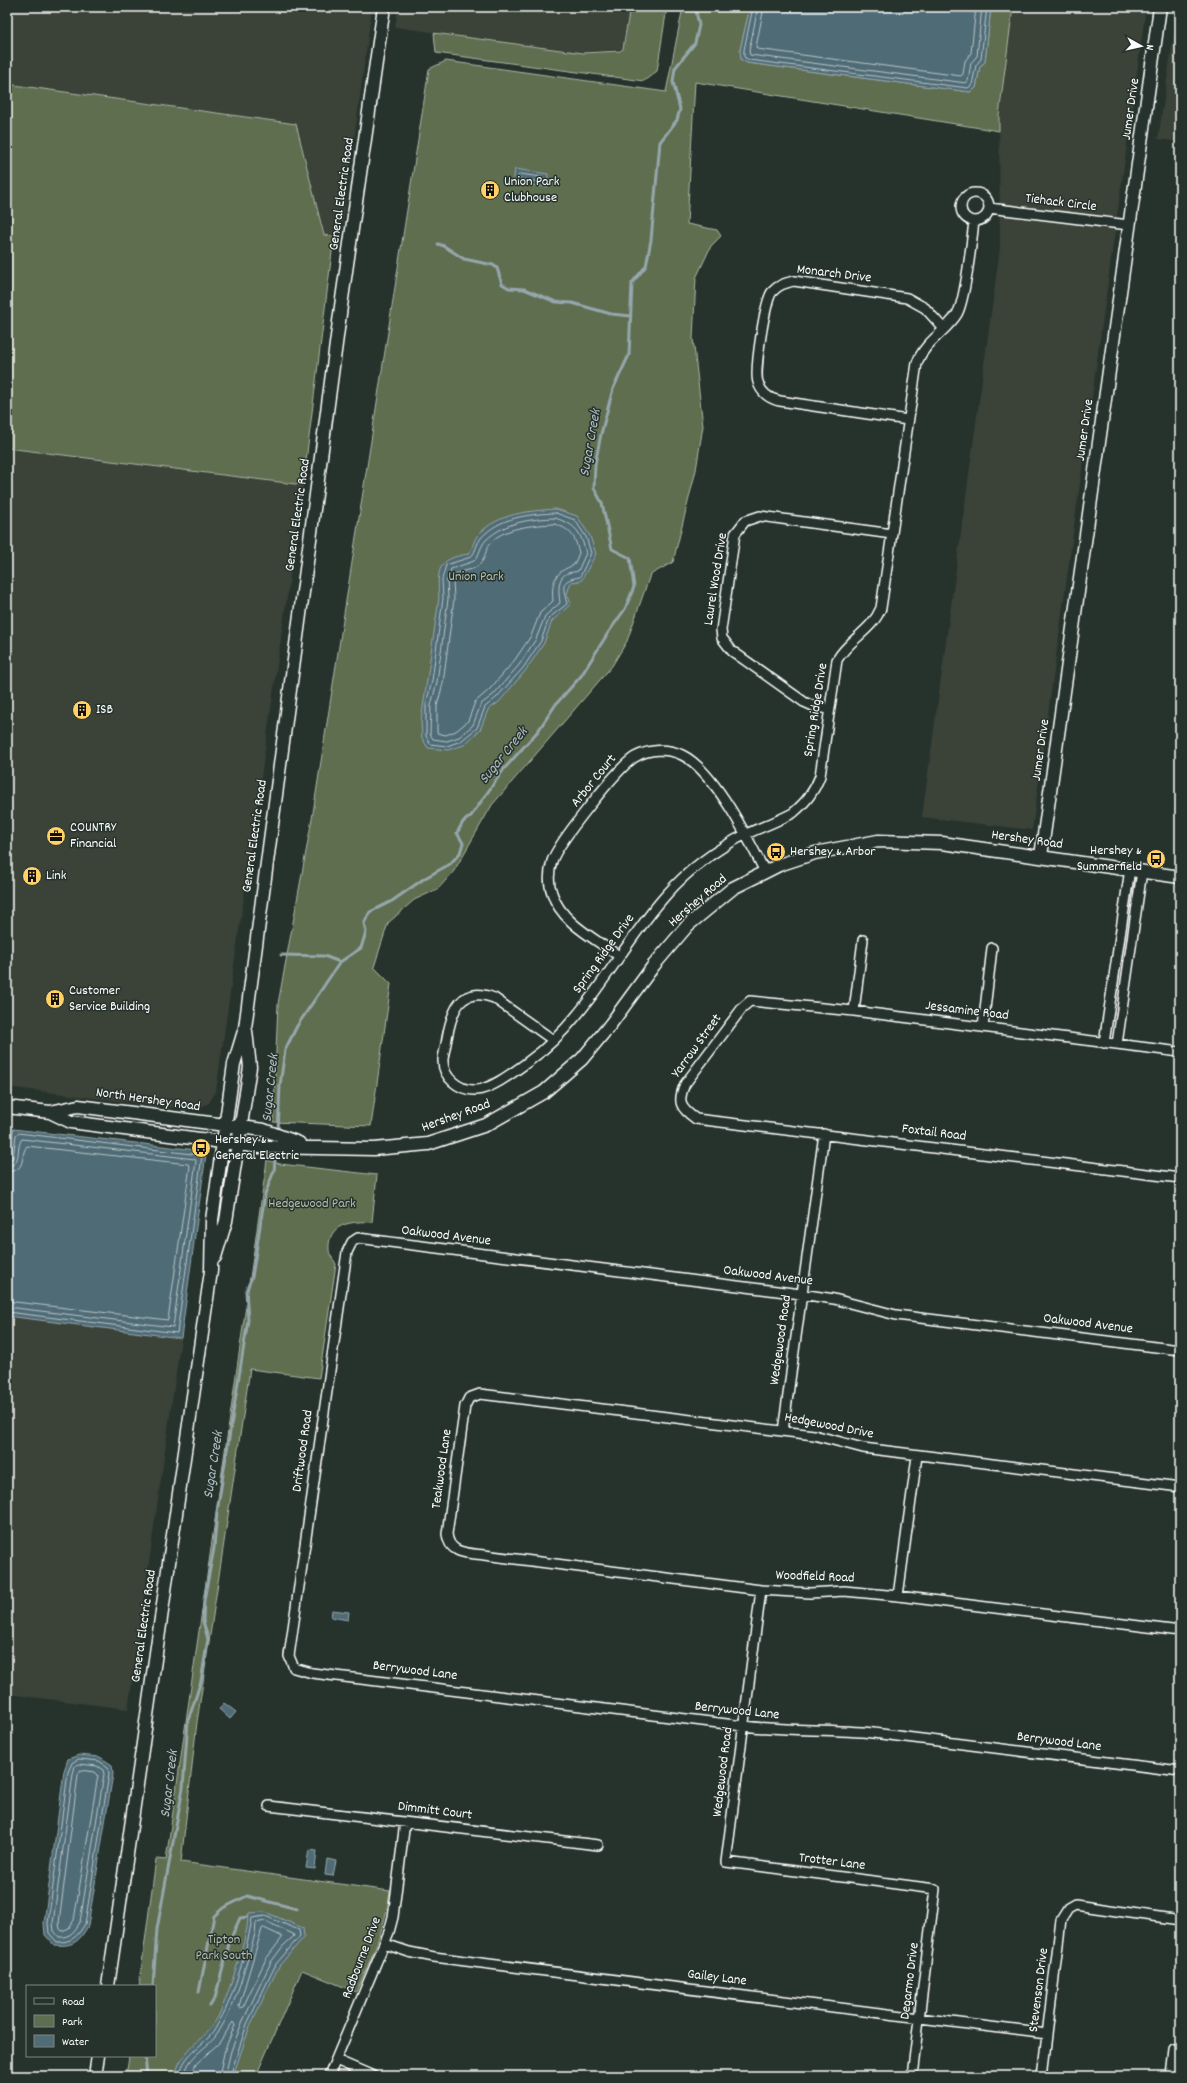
<svg xmlns="http://www.w3.org/2000/svg" width="1187" height="2083" viewBox="0 0 1187 2083" font-family="Dekko,sans-serif">
<style>
.built{fill:#3a4238}
.green{fill:#5e6e50;stroke:#aeb6a8}
.water{fill:#506c76;stroke:#96a7ad}
.lines{fill:none;stroke-linecap:round;stroke-linejoin:round}
.shore{stroke:#b9c4c8;stroke-width:1}
.stream{stroke:#96a7ad;stroke-width:3}
.street-casing{stroke:#fff;stroke-width:12}
.secondary-casing{stroke:#fff;stroke-width:15}
.street{stroke:#26332d;stroke-width:9}
.secondary{stroke:#26332d;stroke-width:12}
.labels{text-anchor:middle;dominant-baseline:central;stroke-width:3;stroke-linejoin:round;paint-order:stroke}
.street-label{font-size:14px;fill:#fff;stroke:#26332d}
.poi-label{font-size:14px;fill:#fff;stroke:#26332d;text-anchor:start}
.park-label{font-size:14px;fill:#b7beb0;stroke:#26332d}
.water-label{font-size:15px;font-style:italic;fill:#b0bdc1;stroke:#26332d}
</style>
<rect width="100%" height="100%" fill="#26332d"/>
<filter id="ink" filterUnits="userSpaceOnUse"><feTurbulence type="fractalNoise" baseFrequency=".025" numOctaves="2"/><feDisplacementMap in="SourceGraphic" scale="8" xChannelSelector="R" yChannelSelector="G"/><feConvolveMatrix kernelMatrix="1 2 1 2 8 2 1 2 1" color-interpolation-filters="sRGB"/></filter>
<g filter="url(#ink)">
<path class="built" d="M7,7H372L341,237L325,235L296,124L7,84Z
M398,7H630L623,49L583,53L395,27Z
M1013,7H1146L1032,830L922,817L1000,248L999,115Z
M1178,7H1180V142L1158,139Z
M7,448L303,485L216,1091L209,1103L199,1108L189,1110L7,1087Z
M7,1128L13,1129L7,1171Z
M7,1316L181,1338L128,1709L7,1694Z"/>
<path class="green" d="M630,7H667L657,71L644,81L436,53L434,33L583,53L620,51L623,49Z
M683,7H750L740,50L747,63L970,92L976,88L980,66L985,62L991,7H1013L999,115V131L695,82L687,224L717,230L721,236L711,246L696,278L693,338L703,426L696,470L673,562L650,575L627,641L612,666L492,805L454,871L438,889L414,900L388,923L374,967L391,984L371,1126L273,1122L278,1004L312,819L429,69L446,61L666,92Z
M7,84L296,124L324,235L334,236L303,485L7,448Z
M267,1160L280,1164L377,1175L372,1222C352,1221 327,1223 329,1250C329,1255 334,1260 336,1264L319,1378L250,1369L197,1722L181,1862L390,1891C385,1930 372,1956 356,1992L302,1970L256,2076H126L129,2056H155V1986H139L156,1859L166,1860Z"/>
<path class="water" d="M750,7H991L985,62L980,66L976,88L970,92L747,63L741,60L740,50Z
M515,169L548,174L547,187L513,183Z
M556,509L577,516L590,536L596,554L581,581L571,582L567,594L571,604L552,621L544,643L526,670L499,702L488,710L480,730L464,745L448,750L428,748L422,738L421,721L439,598C437,570 437,558 469,554C473,548 473,541 478,535C498,513 529,511 556,509Z
M13,1129L205,1151L206,1154L181,1338L7,1316V1171Z
M332,1610L349,1612L348,1620L331,1617Z
M224,1703L236,1712L230,1719L219,1709Z
M79,1755L100,1757L112,1765L113,1774L88,1926C79,1942 73,1947 54,1945L45,1935L44,1923L64,1771L68,1759Z
M309,1850L317,1851L315,1869L306,1868Z
M327,1859L336,1861L333,1876L325,1875Z
M265,1912L303,1928L304,1937L279,1966L250,2026L233,2076H176C177,2052 207,2038 218,2017C228,1996 241,1955 246,1932C248,1926 247,1919 249,1913Z"/>
<g class="lines">
<path class="shore" d="M753,7L744,50V57L749,60L968,88L972,85L976,65L981,59L987,7
M758,7L749,51L750,55L966,83L968,81L971,63L977,56L982,7
M764,7L756,47L757,49L961,76L963,74L965,61L971,53L976,7
M520,174L542,177L543,181L541,182L519,179L518,177Z
M556,513L575,520L586,537L591,553L580,577C559,580 563,587 567,604L549,618L541,641L523,668L496,698L485,707L477,728L461,741L447,746L430,744L426,736V704L432,681L443,598L442,579L446,565L471,557C476,552 476,544 481,538C499,517 530,514 556,513Z
M555,518C577,525 580,531 586,553L578,571C575,572 572,572 568,573C556,577 559,594 560,603L545,616L536,639L519,665L493,695L481,704L473,725L459,737L447,741L433,739L430,734L431,705L437,682L448,599L447,580L451,569L474,561C480,555 480,546 486,540C505,522 530,519 555,518Z
M554,524C571,529 575,536 579,553L574,565C555,572 551,581 553,601L540,613L531,636L514,661L489,690L475,702L468,721L456,731L446,735L437,733V706L443,683L454,599L453,580L455,574C462,570 472,571 478,566C485,560 485,553 488,546C500,527 535,525 554,524Z
M7,1161L13,1158L16,1135L18,1133L200,1155L202,1156L177,1333L7,1312
M7,1166C23,1165 15,1148 22,1139L195,1159L196,1161L173,1327L7,1307
M7,1172C28,1171 19,1156 27,1146L188,1164L190,1166L168,1320L7,1301
M79,1759L99,1761L108,1767L109,1774L85,1924C78,1936 71,1943 57,1942L49,1933L48,1923L68,1772L72,1763Z
M80,1764L97,1766L103,1770L104,1774L80,1922C75,1931 70,1938 59,1937L54,1931L53,1923L73,1774L75,1766Z
M81,1770L95,1772L98,1775L74,1920L69,1928L62,1931L60,1929L59,1923L78,1775Z
M264,1928L281,1936L282,1938L266,1959L243,2007L240,2008L239,2006L262,1929Z
M180,2076C181,2057 199,2048 210,2036C214,2032 217,2025 220,2020C234,1997 248,1945 252,1918L265,1916L299,1930L300,1936L276,1964L247,2024L230,2076
M185,2076C186,2056 209,2048 218,2033C237,2003 245,1967 255,1934L256,1923L265,1921L293,1934L294,1936L283,1946L271,1962L242,2023L231,2051L225,2076
M191,2076L196,2064L219,2043L233,2022L235,2025L225,2049L219,2076"/>
<path class="stream" d="M438,244L444,246L464,259L493,265L497,268L502,284L509,288L524,289L556,302L572,303L611,314L631,316
M281,955L324,956L340,962
M278,1132L280,1085L285,1050L297,1026L340,962L361,948L366,932L364,923L370,912L392,901L425,878L450,864L460,853L463,843L457,833L463,822L471,816L504,769L538,731L556,704L581,676L608,633L625,609L634,587L630,558L612,549L602,503L594,488L595,464L601,434L613,389L629,355L632,283L646,266L651,240L660,142L677,120L680,109L673,82L675,68L695,43L699,25L695,7
M153,1986L157,1929L183,1788L188,1721L201,1681L208,1639L203,1621L204,1600L214,1548L217,1512L248,1320L246,1291L252,1277L265,1194L274,1171L276,1150
M199,1992L214,1916L223,1908L247,1896L297,1909
M210,2006L215,1998L230,1940L240,1918L248,1917
M145,2056L147,2076"/>
<defs>
<path id="street" d="M961 207a14 14 0 1 1 28 0a14 14 0 1 1-28 0Z
M989,208L1129,225
M908,420L780,401C770,399 761,393 758,382C754,372 765,300 772,292C778,285 785,283 794,281L907,298L925,308L944,329
M829,709L813,706L804,702L732,651L722,638L721,630L735,534L745,521L760,516L892,534
M619,956C596,939 561,923 552,893C548,883 549,871 552,861C558,843 619,766 635,757C649,749 667,748 682,755C714,770 749,840 765,872
M854,1011L863,940
M983,1027L992,948
M553,1040L494,998C460,985 452,1011 447,1038C446,1045 444,1052 443,1059C442,1077 459,1091 476,1090C492,1089 515,1071 529,1061C588,1019 619,947 667,894C689,869 717,849 746,834C762,827 778,821 793,813C806,802 814,792 820,776L837,660C849,639 872,631 881,608L917,363C925,341 945,333 957,314C965,301 972,239 974,221
M1104,1043L1130,869
M1117,1044L1142,871
M1180,1052L854,1011L750,1001L743,1007L685,1084C677,1102 680,1108 696,1119L1180,1178
M1180,1350L896,1315L834,1299L801,1294L358,1238L352,1242L347,1252L289,1656L294,1668L312,1673L743,1726C786,1731 830,1729 873,1733L1180,1771
M783,1431L824,1134
M1180,1487L863,1448L814,1435L480,1394L469,1398L465,1406L447,1534C449,1554 467,1553 484,1555L761,1590L810,1593L844,1591L898,1596L1180,1631
M761,1590L726,1862L935,1889L912,2076
M898,1596L917,1456
M269,1806L598,1845
M385,1944L409,1952L434,1957L1047,2034
M336,2060L373,2076
M329,2076L389,1932L393,1917L405,1822
M1042,2076L1061,1920L1068,1909L1075,1905L1180,1920
M1171,2076L1174,2050"/>
<path id="secondary" d="M1041,856L1160,7
M7,1107L50,1112L78,1106L264,1130L299,1143
M50,1112L71,1122L260,1147L374,1149L428,1144L486,1125L544,1092L582,1059L610,1025L654,965L688,925L733,888L779,865L815,853L878,841L942,843L1180,877
M215,1257L226,1221L250,1067L246,1031
M108,1986L211,1271L212,1220L234,1064L245,1028L342,299L384,7
M95,2076L98,2056"/>
</defs>
<use href="#street" class="street-casing"/>
<use href="#secondary" class="secondary-casing"/>
<use href="#street" class="street"/>
<use href="#secondary" class="secondary"/>
</g>
</g>
<defs>
<symbol id="building-disc" viewBox="-11 -11 22 22"><circle r="9.5" fill="#ffd166" stroke="#26332d"/><path d="M-4-6H4V6H1V3H-1V6H-4ZM-2.5-4.3h1.7v1.8h-1.7ZM.8-4.3h1.7v1.8H.8ZM-2.5-1h1.7V.8h-1.7ZM.8-1h1.7V.8H.8Z" fill="#111"/></symbol>
<symbol id="office-disc" viewBox="-11 -11 22 22"><circle r="9.5" fill="#ffd166" stroke="#26332d"/><path d="M-6-3h4V-5.5h4V-3h4V5H-6ZM-1-4.5V-3h2v-1.5ZM-6 0V1H6V0Z" fill="#111"/></symbol>
<symbol id="bus-disc" viewBox="-11 -11 22 22"><circle r="9.5" fill="#ffd166" stroke="#26332d"/><path d="M-5-6H5V4H4V6H2V4H-2V6H-4V4H-5ZM-3.5-4V0h7V-4ZM-3.5 1.2v1.5H-2V1.2ZM2 1.2v1.5H3.5V1.2Z" fill="#111"/></symbol>
</defs>
<g fill-rule="evenodd">
<use href="#building-disc" x="479" y="179" width="22" height="22"/>
<use href="#building-disc" x="71" y="699" width="22" height="22"/>
<use href="#office-disc" x="45" y="825" width="22" height="22"/>
<use href="#bus-disc" x="765" y="841" width="22" height="22"/>
<use href="#bus-disc" x="1145" y="848" width="22" height="22"/>
<use href="#building-disc" x="21" y="865" width="22" height="22"/>
<use href="#building-disc" x="44" y="988" width="22" height="22"/>
<use href="#bus-disc" x="190" y="1137" width="22" height="22"/>
</g>
<g class="labels">
<g class="street-label">
<text transform="translate(1131 109) rotate(-82)">Jumer Drive</text>
<text transform="translate(342 194) rotate(-82)">General Electric Road</text>
<text transform="translate(1061 203) rotate(7)">Tiehack Circle</text>
<text transform="translate(834 274) rotate(7)">Monarch Drive</text>
<text transform="translate(1085 430) rotate(-82)">Jumer Drive</text>
<text transform="translate(298 515) rotate(-82)">General Electric Road</text>
<text transform="translate(716 579) rotate(-81)">Laurel Wood Drive</text>
<text transform="translate(816 710) rotate(-81)">Spring Ridge Drive</text>
<text transform="translate(1041 750) rotate(-82)">Jumer Drive</text>
<text transform="translate(594 781) rotate(-51)">Arbor Court</text>
<text transform="translate(255 836) rotate(-82)">General Electric Road</text>
<text transform="translate(1027 840) rotate(8)">Hershey Road</text>
<text transform="translate(698 901) rotate(-41)">Hershey Road</text>
<text transform="translate(604 954) rotate(-54)">Spring Ridge Drive</text>
<text transform="translate(967 1011) rotate(7)">Jessamine Road</text>
<text transform="translate(697 1046) rotate(-54)">Yarrow Street</text>
<text transform="translate(148 1100) rotate(8)">North Hershey Road</text>
<text transform="translate(456 1116) rotate(-20)">Hershey Road</text>
<text transform="translate(934 1133) rotate(7)">Foxtail Road</text>
<text transform="translate(446 1236) rotate(7)">Oakwood Avenue</text>
<text transform="translate(768 1276) rotate(7)">Oakwood Avenue</text>
<text transform="translate(1088 1324) rotate(7)">Oakwood Avenue</text>
<text transform="translate(781 1340) rotate(-82)">Wedgewood Road</text>
<text transform="translate(829 1426) rotate(11)">Hedgewood Drive</text>
<text transform="translate(303 1451) rotate(-82)">Driftwood Road</text>
<text transform="translate(442 1469) rotate(-82)">Teakwood Lane</text>
<text transform="translate(815 1577) rotate(2)">Woodfield Road</text>
<text transform="translate(144 1626) rotate(-82)">General Electric Road</text>
<text transform="translate(415 1671) rotate(7)">Berrywood Lane</text>
<text transform="translate(737 1711) rotate(6)">Berrywood Lane</text>
<text transform="translate(1059 1742) rotate(7)">Berrywood Lane</text>
<text transform="translate(723 1772) rotate(-83)">Wedgewood Road</text>
<text transform="translate(435 1811) rotate(7)">Dimmitt Court</text>
<text transform="translate(832 1862) rotate(7)">Trotter Lane</text>
<text transform="translate(362 1958) rotate(-69)">Radbourne Drive</text>
<text transform="translate(717 1978) rotate(7)">Gailey Lane</text>
<text transform="translate(910 1981) rotate(-83)">Degarmo Drive</text>
<text transform="translate(1039 1990) rotate(-83)">Stevenson Drive</text>
</g>
<g class="poi-label">
<text x="504" y="182">Union Park<tspan x="504" dy="16">Clubhouse</tspan></text>
<text x="96" y="710">ISB</text>
<text x="70" y="828">COUNTRY<tspan x="70" dy="16">Financial</tspan></text>
<text x="1142" y="851" text-anchor="end">Hershey &amp;<tspan x="1142" dy="16">Summerfield</tspan></text>
<text x="790" y="852">Hershey &amp; Arbor</text>
<text x="46" y="876">Link</text>
<text x="69" y="991">Customer<tspan x="69" dy="16">Service Building</tspan></text>
<text x="215" y="1140">Hershey &amp;<tspan x="215" dy="16">General Electric</tspan></text>
</g>
<g class="park-label">
<text x="476" y="577">Union Park</text>
<text x="312" y="1204">Hedgewood Park</text>
<text x="224" y="1940">Tipton<tspan x="224" dy="16">Park South</tspan></text>
</g>
<g class="water-label">
<text transform="translate(591 443) rotate(-80)">Sugar Creek</text>
<text transform="translate(504 756) rotate(-51)">Sugar Creek</text>
<text transform="translate(271 1088) rotate(-84)">Sugar Creek</text>
<text transform="translate(214 1465) rotate(-81)">Sugar Creek</text>
<text transform="translate(170 1784) rotate(-83)">Sugar Creek</text>
</g>
</g>
<rect width="1187" height="2083" fill="none" stroke="#26332d" stroke-width="24"/>
<rect x="12" y="12" width="1163" height="2059" fill="none" stroke="#fff" stroke-width="1.5" filter="url(#ink)"/>
<rect x="26" y="1985" width="130" height="72" fill="#26332d" stroke="#7d8581"/>
<rect x="34" y="1998" width="20" height="6" fill="#26332d" stroke="#7d8581"/>
<text x="62" y="2005" font-size="12" fill="#ffffff">Road</text>
<rect x="34" y="2015" width="20" height="12" fill="#5e6e50" stroke="#7d8581"/>
<text x="62" y="2025" font-size="12" fill="#ffffff">Park</text>
<rect x="34" y="2035" width="20" height="12" fill="#506c76" stroke="#7d8581"/>
<text x="62" y="2045" font-size="12" fill="#ffffff">Water</text>
<g transform="translate(1141 46) rotate(98)" stroke="#26332d" stroke-width="3" paint-order="stroke">
<path d="M0-3L7 15L0 10L-7 15Z" fill="#ffffff"/>
<text y="-6" font-size="11" font-weight="bold" text-anchor="middle" fill="#ffffff">N</text>
</g>
</svg>
